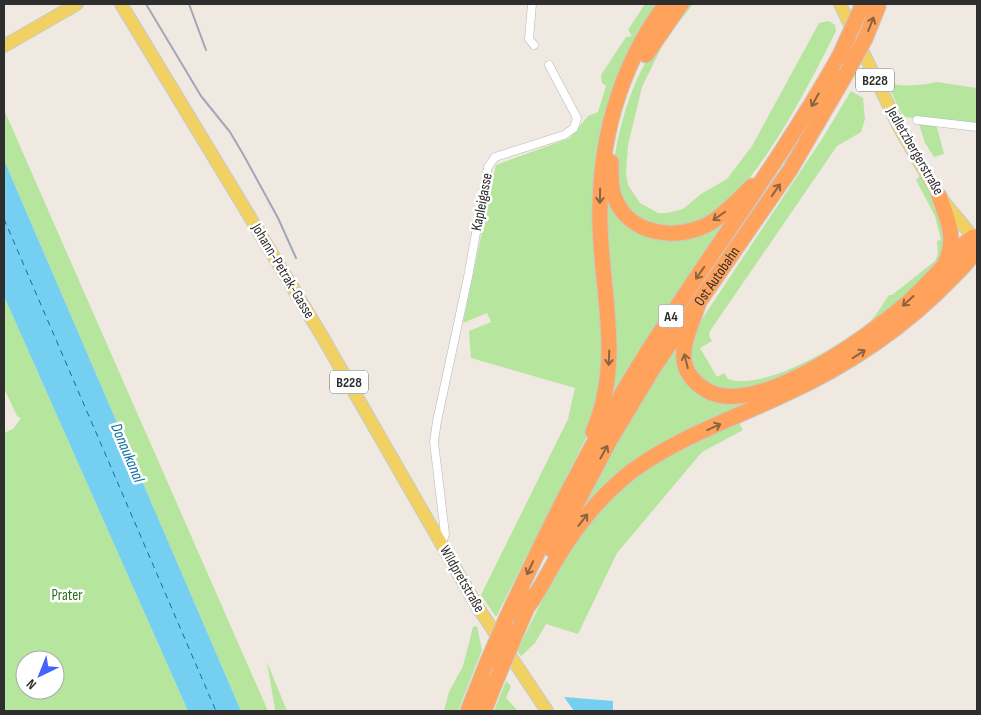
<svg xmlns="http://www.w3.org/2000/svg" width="981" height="715" viewBox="0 0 981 715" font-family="'Sofia Sans Condensed',sans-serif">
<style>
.green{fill:#b6e59e;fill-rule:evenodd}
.water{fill:#75cff0}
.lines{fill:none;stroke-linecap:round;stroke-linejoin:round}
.ferry{stroke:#0d6fa3;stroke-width:1;stroke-dasharray:6 5;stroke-linecap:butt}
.minor-casing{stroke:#b4b7c1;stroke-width:9}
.primary-casing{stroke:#c9c9c9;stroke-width:14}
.motorway-casing{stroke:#c9c9c9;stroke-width:17}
.minor{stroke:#fff;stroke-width:8}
.primary{stroke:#f2d163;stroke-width:12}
.motorway{stroke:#ffa35c;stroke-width:15}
.rail{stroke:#a3a6b8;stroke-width:2}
.motorway-bridge-casing{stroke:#c9c9c9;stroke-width:17;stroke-linecap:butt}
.motorway-bridge{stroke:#ffa35c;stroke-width:15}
.oneway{stroke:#8c6343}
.labels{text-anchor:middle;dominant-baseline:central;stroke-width:5;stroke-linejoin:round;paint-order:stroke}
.shield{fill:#fff;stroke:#6d6d6d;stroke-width:1}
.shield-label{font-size:14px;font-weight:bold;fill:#2e2e2e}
.street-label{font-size:15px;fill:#2e2e2e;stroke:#fff}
.park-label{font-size:15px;fill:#2c6e1b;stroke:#fff}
.water-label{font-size:16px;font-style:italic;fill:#0d6fa3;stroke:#fff}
</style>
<rect width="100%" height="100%" fill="#efe9e1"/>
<path class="green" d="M645,4H661L606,121L607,355L588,434L496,617L481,595L568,419L575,388L471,358L469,331L491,322L487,313L463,323L496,165L570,138L588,116L598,112L606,86L602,83L601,75L626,37L632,36L628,30Z
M670,4H676C640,52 571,174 631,224C650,239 675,239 697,232C715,226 724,212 737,206L667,307L607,404L613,353L603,205L608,146L620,98L631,69L652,29Z
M686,4H693L665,40L642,87L628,145L626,173L628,185L640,203L658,213H667L683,209L701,194L727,179L752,146L819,23L829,21L835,25L836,31C811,81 757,189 709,216C685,230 672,228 647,222C639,219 635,215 630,209C627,205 622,202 619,198C604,171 626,103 638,77C651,50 669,27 686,4Z
M937,82L977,88V124L939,120L937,127L944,154L934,157L925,143L917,118L903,117L887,83C904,87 919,86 937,82Z
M851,91L863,98L865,119L861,132L837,146L710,331L709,336L712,341L700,348L717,377L724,373L728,379C763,392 841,345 868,323C877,315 882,305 889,295H892L935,261L938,254L937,241L941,240L935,216L916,180L920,176L941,210L946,226L941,263L859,335L777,382L725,391L708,384L694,368L690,360L689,349L694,331L822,139Z
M4,110L5,112L268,711H241L4,160Z
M4,296L188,711H4V433L13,429L21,418L17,416L4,388ZM25,660H55V690H25Z
M867,343L688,434L574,523L621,435L677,344L691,380L740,400Z
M738,421L743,430L702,452L617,553L578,634L546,624L535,643L521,656L517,651L566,552L616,490L670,451Z
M477,626L482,650L458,711H444L449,692L463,666L473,627Z
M267,662L287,711H276L275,709Z
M506,681L511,686L506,698L517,710L494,711Z"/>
<path class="water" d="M4,160L241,711H242H188L4,296Z
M564,697L613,701V711H574Z"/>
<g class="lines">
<path class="ferry" d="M4,219L216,711"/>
<defs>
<path id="minor" d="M532,4L529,39L534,45
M917,120L977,127
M438,542L443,540L445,534L434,442L437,421L468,277L488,167L495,157L564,135L574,128L577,118L549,65"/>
<path id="primary" d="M121,4L322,336L477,606L547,711
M840,4L899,127L939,196L973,237
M4,46L77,4"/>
<g id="motorway">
<path d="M646,55L681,4"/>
<path d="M611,162C611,173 610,186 614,196C628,236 679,242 712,222C727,212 739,199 752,186"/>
<path d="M939,196C947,218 957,238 946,261"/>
<path d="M593,432C623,362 602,297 600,225C598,145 618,68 666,4"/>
<path id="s1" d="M552,550L610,440L654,367L790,170L846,74"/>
<path d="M529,605C542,587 551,566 564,547C582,519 605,492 632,471C677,438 732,419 783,395C847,366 905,327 953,277C964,265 980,254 973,237L964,244C945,264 927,285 906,304C869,336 755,420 706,390C667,366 689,334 699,302"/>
<path d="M507,617C548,529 591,442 643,359C707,257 780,162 839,57"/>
<path d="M517,631L532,596"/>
<path d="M468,711L487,663"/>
<path d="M484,711L497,678"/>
</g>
</defs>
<use href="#minor" class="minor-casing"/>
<use href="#primary" class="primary-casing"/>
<use href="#motorway" class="motorway-casing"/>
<use href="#minor" class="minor"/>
<use href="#primary" class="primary"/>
<use href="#motorway" class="motorway"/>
<path class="rail" d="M146,4L201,96L230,132L243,154L278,218L296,258
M189,4L206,50"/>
<defs>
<path id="motorway-bridge" d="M839,57L863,4
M846,74L865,39L879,4
M487,663L507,617
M497,678L517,631"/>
</defs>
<use href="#motorway-bridge" class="motorway-bridge-casing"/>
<use href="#motorway-bridge" class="motorway-bridge"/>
</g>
<defs><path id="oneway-shaft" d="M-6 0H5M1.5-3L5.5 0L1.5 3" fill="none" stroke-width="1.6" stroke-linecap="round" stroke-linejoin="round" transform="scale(1.25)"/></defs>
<g class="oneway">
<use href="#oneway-shaft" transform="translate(871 24) rotate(-68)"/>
<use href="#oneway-shaft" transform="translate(815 100) rotate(119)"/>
<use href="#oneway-shaft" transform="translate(776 190) rotate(-55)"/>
<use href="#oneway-shaft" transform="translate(600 196) rotate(91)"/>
<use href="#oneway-shaft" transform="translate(719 216) rotate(145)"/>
<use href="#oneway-shaft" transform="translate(700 273) rotate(125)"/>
<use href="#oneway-shaft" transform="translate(908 301) rotate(138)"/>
<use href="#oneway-shaft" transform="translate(859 354) rotate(-33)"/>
<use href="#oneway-shaft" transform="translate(609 358) rotate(92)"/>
<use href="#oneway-shaft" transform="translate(686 361) rotate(-104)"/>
<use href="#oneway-shaft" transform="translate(714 427) rotate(-24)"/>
<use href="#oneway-shaft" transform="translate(604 452) rotate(-61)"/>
<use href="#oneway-shaft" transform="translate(583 520) rotate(-52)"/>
<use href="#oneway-shaft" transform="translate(530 568) rotate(115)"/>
</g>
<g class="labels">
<g class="shield">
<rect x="856" y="68.5" width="38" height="23" rx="4"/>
<rect x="658.5" y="304.5" width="25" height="23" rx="4"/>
<rect x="330" y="370.5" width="38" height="23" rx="4"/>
</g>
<g class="shield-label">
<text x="875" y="80">B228</text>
<text x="671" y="316">A4</text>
<text x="349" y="382">B228</text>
</g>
<g class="street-label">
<text transform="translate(915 151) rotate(60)">Jedletzbergerstraße</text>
<text transform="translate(482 202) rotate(-79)">Kapleigasse</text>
<text transform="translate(283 271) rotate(59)">Johann-Petrak-Gasse</text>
<text stroke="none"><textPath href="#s1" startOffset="320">Ost Autobahn</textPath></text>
<text transform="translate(462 579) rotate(60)">Wildpretstraße</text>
</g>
<g class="park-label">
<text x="67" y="595">Prater</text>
</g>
<g class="water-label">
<text transform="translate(127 453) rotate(67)">Donaukanal</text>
</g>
</g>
<rect width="981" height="715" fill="none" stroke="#2e2e2e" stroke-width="10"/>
<g transform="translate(40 675) rotate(223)"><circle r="24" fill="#ffffff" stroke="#ababab"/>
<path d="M0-4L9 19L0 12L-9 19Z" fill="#4264fb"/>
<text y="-8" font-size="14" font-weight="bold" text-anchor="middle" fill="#2e2e2e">N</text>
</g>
</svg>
